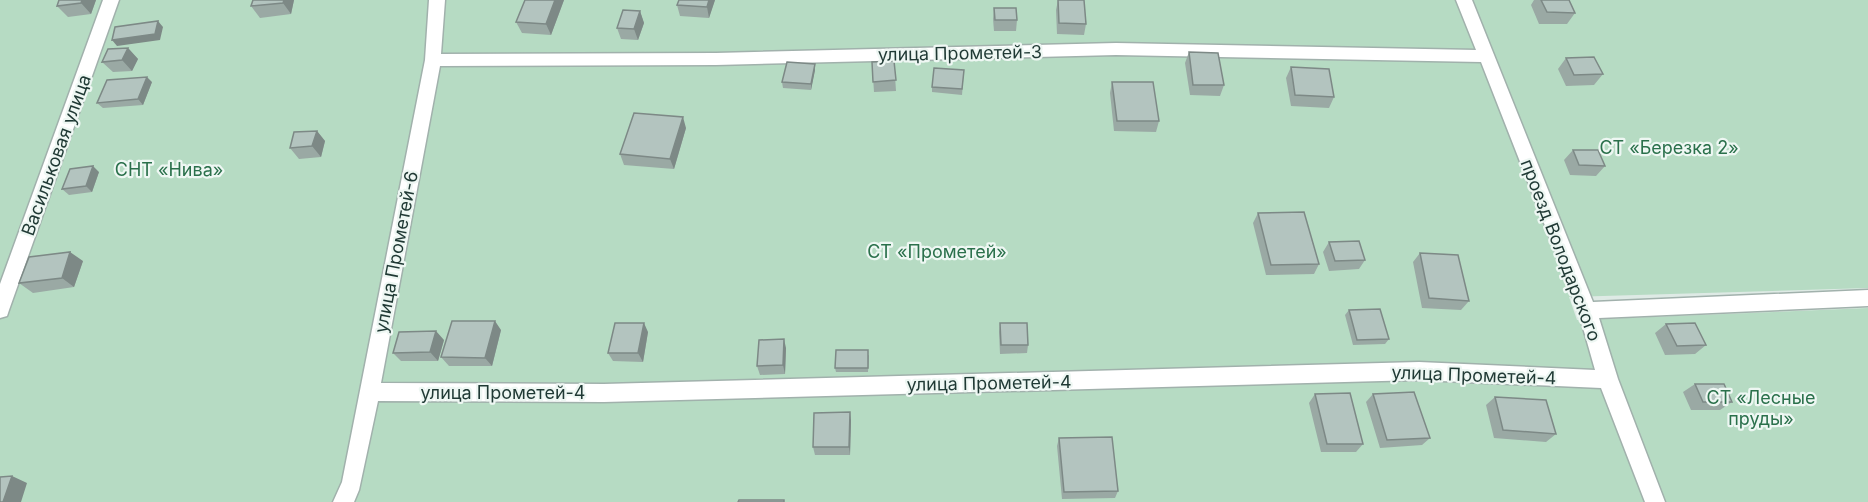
<svg xmlns="http://www.w3.org/2000/svg" width="1868" height="502" viewBox="0 0 1868 502" font-family="Inter,sans-serif">
<style>
.green{fill:#b6dbc3}
.lines{fill:none;stroke-linecap:round;stroke-linejoin:round}
.minor-casing{stroke:#a1b1ac;stroke-width:3}
.minor{fill:#fff;fill-rule:evenodd}
.wall{fill:#9aa9a4}
.shaded-wall{fill:#7d8986}
.building{fill:#b3c4bf;stroke:#7d8986;stroke-width:1.5}
.labels{text-anchor:middle;dominant-baseline:central;stroke-width:4.5;stroke-linejoin:round;paint-order:stroke}
.street-label{font-size:18px;fill:#1f3934;stroke:#eef7f3}
.park-label{font-size:18px;fill:#2a704b;stroke:#eef7f3}
</style>
<rect width="100%" height="100%" fill="#deeae5"/>
<path class="green" d="M0,0H1868V288L1569,297L1577,320L1868,308V502H0Z"/>
<g class="lines">
<defs>
<path id="minor" d="M103,0H119L9,310L7,316L0,318V284Z
M429,0H445L441,54L716,53L1116,43L1476,50L1456,0H1472L1593,302L1868,290V306L1599,318L1618,379L1665,502H1645L1601,388L1419,380L604,402L378,401L359,490L354,502H333L342,482L425,60ZM1116,55L1481,62L1578,310L1595,370L1419,362L604,384L381,383L440,66L716,65Z"/>
</defs>
<use href="#minor" class="minor-casing"/>
<use href="#minor" class="minor"/>
</g>
<path class="wall" d="M59,0H96L91,14L68,17L57,6Z
M253,0H294L291,14L260,18L251,6Z
M525,0H564L551,35L522,33L516,22Z
M715,0L709,18L680,16L677,5Z
M1058,0L1086,24L1084,35L1057,34L1056,10Z
M1534,0H1569L1575,13L1567,24H1539L1531,5Z
M994,8L1017,20L1016,31H994L993,19Z
M640,11L644,23L638,40L621,39L617,28Z
M128,48L138,59L132,71L113,72L102,62Z
M1189,52L1224,85L1220,96L1190,95L1185,63Z
M1566,58L1603,74L1594,85L1566,86L1558,69Z
M894,61L896,91L874,92L872,62Z
M1291,67L1334,97L1329,108L1291,106L1286,78Z
M815,70L811,90L783,88L782,82Z
M964,70L962,95L932,92V87Z
M152,82L143,105L103,108L97,103Z
M1112,82L1159,121L1156,132L1114,131L1110,93Z
M686,128L674,169L624,165L620,154Z
M317,131L325,141L321,157L299,159L290,148Z
M1573,150L1605,166L1596,176L1570,175L1564,160Z
M99,172L92,192L69,195L62,189Z
M1258,213L1319,264L1314,274L1266,275L1253,223Z
M1329,242L1365,260L1359,269L1329,271L1323,252Z
M1420,253L1469,301L1461,310L1422,308L1413,262Z
M83,261L74,287L33,293L19,283Z
M1349,310L1389,339L1385,344L1353,345L1345,315Z
M1000,323L1028,345L1027,353L1000,354L999,332Z
M1666,324L1706,345L1695,354L1665,355L1655,333Z
M501,330L492,366H449L441,357Z
M648,332L643,362L613,361L608,353Z
M444,340L438,361H401L393,353Z
M786,348L785,374L760,375L757,366Z
M869,355L868,372H836L835,368Z
M1695,384L1732,402L1720,410H1691L1683,392Z
M1315,394L1363,444L1356,452H1321L1309,403Z
M1373,394L1430,438L1422,445L1380,448L1366,402Z
M1495,397L1556,434L1546,442L1494,438L1486,405Z
M851,420L850,455H815L813,447Z
M1059,438L1118,491L1115,498L1062,499L1057,446Z"/>
<path class="shaded-wall" d="M82,0H96L91,14L81,3Z
M284,0H294L291,14L283,3Z
M555,0H564L551,35L546,24Z
M709,0H715L709,18L707,7Z
M640,11L644,23L638,40L634,29Z
M158,21L163,27L160,40L117,46L112,40Z
M128,48L138,59L132,71L122,60Z
M815,64V70L811,90V84Z
M147,77L152,82L143,105L138,99Z
M683,117L686,128L674,169L670,159Z
M317,131L325,141L321,157L312,146Z
M93,166L99,172L92,192L86,186Z
M70,252L83,261L74,287L62,278Z
M495,321L501,330L492,366L485,358Z
M644,323L648,332L643,362L638,353Z
M436,331L444,340L438,361L430,352Z
M784,339L786,348L785,374L783,365Z
M850,412L851,420L850,455L849,447Z
M12,476L27,483L21,502H3Z"/>
<path class="building" d="M59,0H82L81,3L57,6Z
M253,0H284L283,3L251,6Z
M525,0H555L546,24L516,22Z
M679,0H709L707,7L677,5Z
M1058,0H1084L1086,24L1059,23Z
M1541,0H1569L1575,13L1547,12Z
M994,8H1016L1017,20H995Z
M623,10L640,11L634,29L617,28Z
M158,21L155,34L112,40L115,27Z
M128,48L122,60L102,62L108,49Z
M1189,52L1218,53L1224,85H1193Z
M1594,57L1603,74L1574,75L1566,58Z
M894,61L896,80L873,82L872,62Z
M787,62L815,64L811,84L782,82Z
M1291,67L1329,69L1334,97L1295,95Z
M934,68L964,70L962,89L932,87Z
M147,77L138,99L97,103L107,80Z
M1112,82H1153L1159,121H1117Z
M634,113L683,117L670,159L620,154Z
M317,131L312,146L290,148L294,132Z
M1573,150H1598L1605,166L1579,165Z
M93,166L86,186L62,189L70,169Z
M1304,212L1319,264L1271,265L1258,213Z
M1359,241L1365,260L1335,261L1329,242Z
M70,252L62,278L19,283L29,257Z
M1420,253L1458,255L1469,301L1429,298Z
M1380,309L1389,339L1357,340L1349,310Z
M452,321H495L485,358L441,357Z
M615,323H644L638,353H608Z
M1000,323H1027L1028,345H1001Z
M1695,323L1706,345L1677,346L1666,324Z
M436,331L430,352L393,353L399,332Z
M784,339L783,365L757,366L759,340Z
M836,350H868V368H835Z
M1695,384H1724L1732,402H1703Z
M1414,392L1430,438L1387,440L1373,394Z
M1350,393L1363,444H1327L1315,394Z
M1495,397L1546,400L1556,434L1503,430Z
M850,412L849,447H813L814,413Z
M1112,437L1118,491L1064,492L1059,438Z
M12,476L3,502H0V477Z
M739,500H784V502H738Z"/>
<g class="labels">
<g class="street-label">
<text transform="translate(960 53) rotate(-1)">улица Прометей-3</text>
<text transform="translate(56 155) rotate(-70)">Васильковая улица</text>
<text transform="translate(1561 250) rotate(69)">проезд Володарского</text>
<text transform="translate(396 252) rotate(-79)">улица Прометей-6</text>
<text transform="translate(1474 375) rotate(2)">улица Прометей-4</text>
<text transform="translate(989 383) rotate(-1)">улица Прометей-4</text>
<text x="503" y="392">улица Прометей-4</text>
</g>
<g class="park-label">
<text x="1669" y="147">СТ «Березка 2»</text>
<text x="169" y="169">СНТ «Нива»</text>
<text x="937" y="251">СТ «Прометей»</text>
<text x="1761" y="397">СТ «Лесные<tspan x="1761" dy="21">пруды»</tspan></text>
</g>
</g>
</svg>
